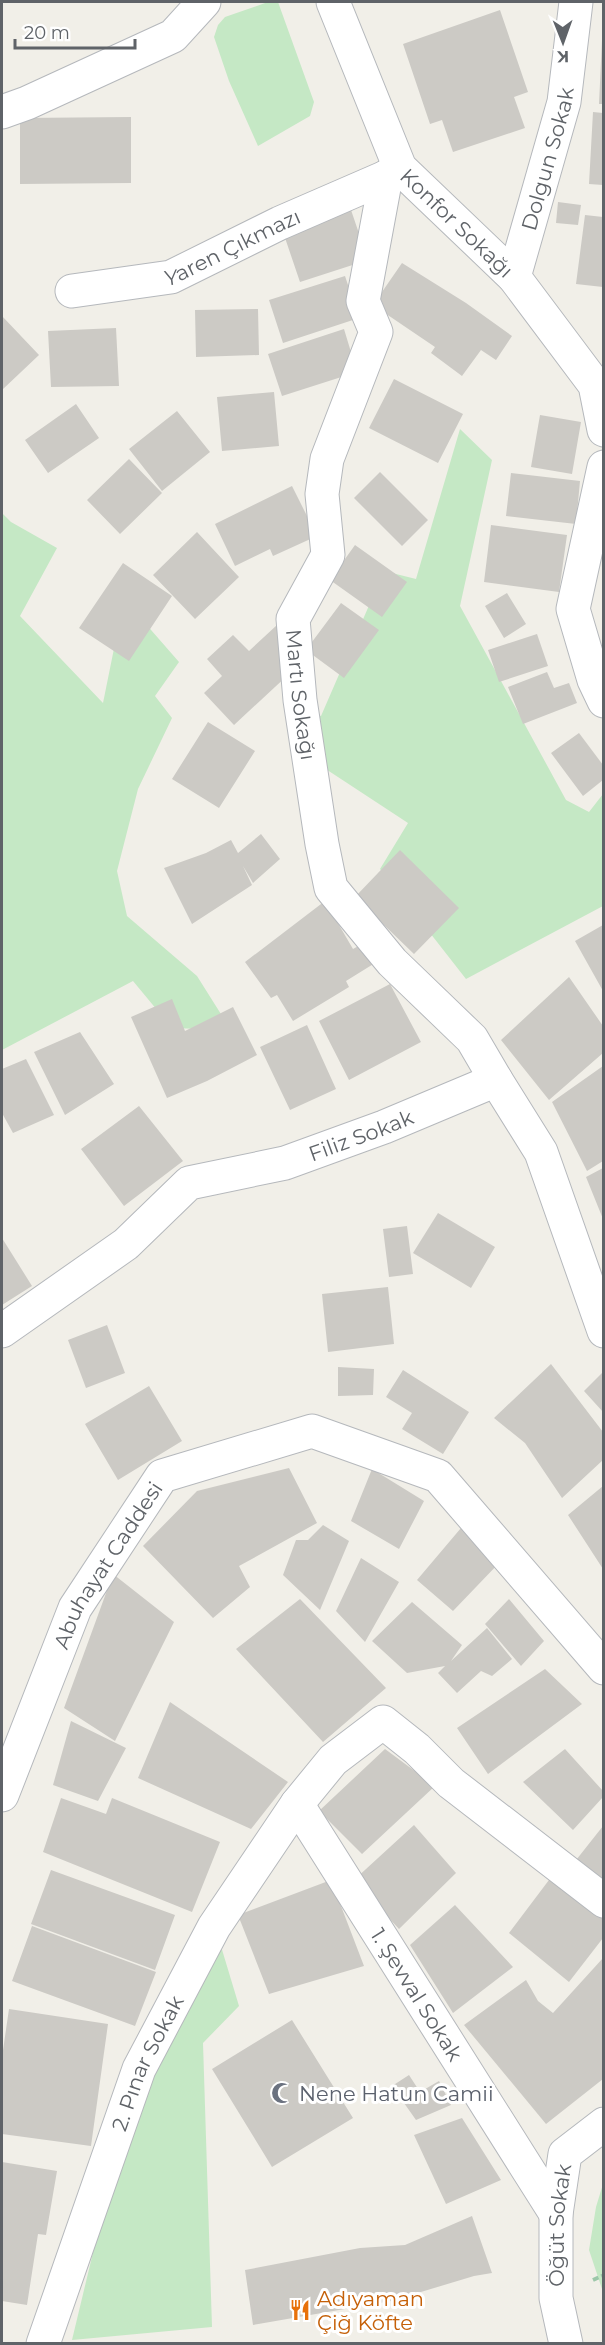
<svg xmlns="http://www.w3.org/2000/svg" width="605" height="2345" viewBox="0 0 605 2345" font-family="Montserrat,sans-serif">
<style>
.green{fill:#c5e8c5}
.building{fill:#cccac5}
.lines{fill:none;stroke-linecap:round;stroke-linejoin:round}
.minor-casing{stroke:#b5b8bc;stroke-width:35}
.path{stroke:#9cc7a9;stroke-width:4;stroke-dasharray:6 3;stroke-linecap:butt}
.minor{stroke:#fff;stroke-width:33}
.labels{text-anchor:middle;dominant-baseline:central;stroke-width:6;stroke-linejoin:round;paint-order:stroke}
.street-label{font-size:21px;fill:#5f6368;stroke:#fff}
.worship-label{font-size:21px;fill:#5b616d;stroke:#fff;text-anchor:start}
.food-label{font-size:21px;fill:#c56008;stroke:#fff;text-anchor:start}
</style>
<rect width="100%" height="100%" fill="#f1efe8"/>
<path class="green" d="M268,2H278L314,102L310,116L258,146L229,81L214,37L218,25L225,17Z
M460,429L492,460L460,606L566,800L589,812L603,794V906L466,979L380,869L408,823L309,758L286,706L321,716L384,571L416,579Z
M2,513L11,522L57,548L20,616L103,703L124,599L179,662L155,696L172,718L138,789L117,871L127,916L197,976L231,1030L172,1028L133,981L2,1050Z
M220,1943L239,2006L203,2043L212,2327L72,2340L109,2186L153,2073Z
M603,2184V2292L589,2250L596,2207Z"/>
<path class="building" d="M500,10L528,92L514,97L525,128L453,152L442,120L430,124L403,44Z
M602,40H603V104H599Z
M593,112L603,113V185L589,184Z
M131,117V183L20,184V118Z
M558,202L581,205L578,225L556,223Z
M350,207L368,260L300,282L282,229Z
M585,215L603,217V287L576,284Z
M402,263L466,303L512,336L496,360L481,350L462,376L431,353L435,347L373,305Z
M345,276L359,318L283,343L269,300Z
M258,309L259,355L196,357L195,310Z
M2,316L39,355L2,390Z
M116,328L119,386L51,387L48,331Z
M344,329L357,372L282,396L268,354Z
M394,379L463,414L438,463L369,428Z
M274,392L279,446L222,451L217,397Z
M76,404L99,438L48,473L25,440Z
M177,411L210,452L162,491L129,449Z
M540,415L581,422L572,474L531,467Z
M129,459L162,493L120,534L87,500Z
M380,472L428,520L402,546L354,498Z
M511,473L580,481L576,524L506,516Z
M292,486L317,536L273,556L270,549L235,566L215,524Z
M491,525L567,535L559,592L484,582Z
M197,532L239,577L195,619L153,575Z
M355,545L407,582L382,617L330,580Z
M123,563L172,596L129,661L79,628Z
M507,593L526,624L504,638L485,606Z
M341,603L379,630L344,678L306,650Z
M277,625L289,674L234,725L204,693L222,676L207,659L233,635L249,651Z
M537,634L548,666L499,682L488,650Z
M547,672L554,688L569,683L577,703L523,724L508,687Z
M208,722L255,751L219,808L172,779Z
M579,733L603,765V780L583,796L551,753Z
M261,834L280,859L253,883L243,866L252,885L192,924L164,868L206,853L231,840L238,853Z
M400,850L459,908L414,954L355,897Z
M325,901L353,949L362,944L375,963L346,981L349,987L293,1021L277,995L271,998L245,962Z
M603,925V991L575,941Z
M569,977L603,1026V1053L549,1100L501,1040Z
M390,984L421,1042L349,1080L319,1021Z
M172,999L185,1031L233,1007L257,1055L207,1081L167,1098L131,1017Z
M307,1025L336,1089L290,1110L260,1047Z
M80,1032L114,1084L65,1115L34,1052Z
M26,1059L54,1115L13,1133L2,1113V1069Z
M603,1066V1161L587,1171L552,1102Z
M139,1106L183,1161L124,1206L81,1149Z
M603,1168V1219L586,1177Z
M438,1213L495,1247L471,1288L413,1253Z
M407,1226L413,1274L389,1277L383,1229Z
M2,1238L32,1286L2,1305Z
M388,1287L394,1344L328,1352L322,1294Z
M107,1325L125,1373L86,1388L68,1340Z
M551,1364L603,1432V1460L562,1498L525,1443L494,1418Z
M338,1367L374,1369L373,1395L338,1396Z
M403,1370L469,1412L443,1454L402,1429L412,1413L386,1397Z
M603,1372V1412L584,1391Z
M149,1386L182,1441L118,1480L85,1424Z
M289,1468L317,1523L239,1566L250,1587L213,1618L143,1546L197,1491Z
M372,1469L424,1501L399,1549L351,1521Z
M603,1486V1569L568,1515Z
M323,1525L349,1541L320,1610L283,1575L296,1540H308Z
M461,1528L500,1562L453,1611L417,1580Z
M361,1558L399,1582L365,1642L336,1611Z
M113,1574L174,1622L115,1741L64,1708Z
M300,1599L386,1688L323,1742L236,1649Z
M509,1599L544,1641L521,1666L485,1624Z
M412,1602L462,1645L451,1661L487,1628L512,1659L492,1676L481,1671L457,1693L438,1673L445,1666L407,1673L372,1641Z
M545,1669L582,1704L488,1774L457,1728Z
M170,1702L288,1782L251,1829L138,1778Z
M71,1721L126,1748L98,1801L53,1785Z
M385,1749L435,1786L362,1854L319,1811Z
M565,1749L603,1791V1797L573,1830L523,1782Z
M61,1798L106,1814L112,1798L220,1842L192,1912L43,1852Z
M414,1825L456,1873L399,1929L354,1880Z
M603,1826V1897L569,1869Z
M51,1870L175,1915L155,1970L31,1924Z
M552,1876L603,1918V1938L569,1982L509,1933Z
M331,1880L364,1966L269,1994L238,1915Z
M455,1905L513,1967L453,2013L410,1945Z
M32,1926L156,1972L135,2026L12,1981Z
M603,1958V2079L546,2124L464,2025L526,1980L538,2001L553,2013Z
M9,2009L108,2024L91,2146L2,2134V2057Z
M292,2020L353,2118L272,2167L212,2069Z
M409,2075L420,2092L439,2081L451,2105L416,2120L392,2086Z
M462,2118L501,2180L446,2204L414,2135Z
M2,2162L57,2171L46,2235L38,2234L27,2305L2,2301Z
M472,2216L492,2273L474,2276L391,2301L253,2325L245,2270L360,2248L405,2245Z"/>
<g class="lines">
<defs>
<g id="minor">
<path id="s1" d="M333,2L400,168L514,277L595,385L604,430"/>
<path d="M2,112L27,103L173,36L204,2"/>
<path id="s2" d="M400,168L386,177L363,301L376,332L327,459L322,494L328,555L293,619L300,700L322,844L331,888L392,962L472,1039L496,1080"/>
<path id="s3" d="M514,277L564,102L576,2"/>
<path id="s4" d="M72,291L171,277L280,223L386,177"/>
<path d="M604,467L573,609L594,680L604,701"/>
<path id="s5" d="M2,1331L126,1244L189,1183L285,1163L384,1127L496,1080L541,1152L604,1331"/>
<path id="s6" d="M2,1795L75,1608L162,1476L312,1431L438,1476L604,1668"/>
<path id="s7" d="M297,1804L556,2214"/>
<path id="s8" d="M43,2344L139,2069L214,1927L297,1804L333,1760L383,1722L417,1749L451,1783L604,1901"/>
<path id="s9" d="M566,2344L556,2298V2214L565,2154L604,2124"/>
</g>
</defs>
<use href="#minor" class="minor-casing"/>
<path class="path" d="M593,2280L604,2275"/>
<use href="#minor" class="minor"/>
</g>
<defs>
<symbol id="mosque-bare" viewBox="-9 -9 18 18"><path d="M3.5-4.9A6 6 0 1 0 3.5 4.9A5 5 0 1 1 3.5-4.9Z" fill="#6b7280" stroke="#fff" stroke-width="2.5" paint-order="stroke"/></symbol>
<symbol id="restaurant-bare" viewBox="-9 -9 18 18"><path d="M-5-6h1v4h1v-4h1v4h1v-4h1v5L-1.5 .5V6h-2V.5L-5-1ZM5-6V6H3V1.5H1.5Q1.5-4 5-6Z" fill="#e8710a" stroke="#fff" stroke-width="2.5" paint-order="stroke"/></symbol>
</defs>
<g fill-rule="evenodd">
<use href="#mosque-bare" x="267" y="2078" width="30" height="30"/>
<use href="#restaurant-bare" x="285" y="2295" width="30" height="30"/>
</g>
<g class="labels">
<g class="street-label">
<text stroke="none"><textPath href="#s3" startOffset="123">Dolgun Sokak</textPath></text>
<text stroke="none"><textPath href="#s1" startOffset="258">Konfor Sokağı</textPath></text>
<text stroke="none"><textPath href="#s4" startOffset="168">Yaren Çıkmazı</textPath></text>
<text stroke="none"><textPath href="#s2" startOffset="558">Martı Sokağı</textPath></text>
<text stroke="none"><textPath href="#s5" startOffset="418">Filiz Sokak</textPath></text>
<text stroke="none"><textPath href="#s6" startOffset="254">Abuhayat Caddesi</textPath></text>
<text stroke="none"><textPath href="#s7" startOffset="225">1. Şevval Sokak</textPath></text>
<text stroke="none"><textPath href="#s8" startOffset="300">2. Pınar Sokak</textPath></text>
<text stroke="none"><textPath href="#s9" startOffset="120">Öğüt Sokak</textPath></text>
</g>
<g class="worship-label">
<text x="299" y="2093">Nene Hatun Camii</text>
</g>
<g class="food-label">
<text x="317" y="2298">Adıyaman<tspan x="317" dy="24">Çiğ Köfte</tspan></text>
</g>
</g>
<rect width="605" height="2345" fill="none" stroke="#5f6368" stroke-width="6"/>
<g transform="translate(563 42) rotate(179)" stroke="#ffffff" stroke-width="4.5" paint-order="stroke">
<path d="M0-4.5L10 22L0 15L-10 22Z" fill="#5f6368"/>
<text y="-9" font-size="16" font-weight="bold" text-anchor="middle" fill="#5f6368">K</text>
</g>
<path d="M15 39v9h120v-9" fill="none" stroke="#5f6368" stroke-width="3"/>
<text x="24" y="39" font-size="18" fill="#5f6368" stroke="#ffffff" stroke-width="4.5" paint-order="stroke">20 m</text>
</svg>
